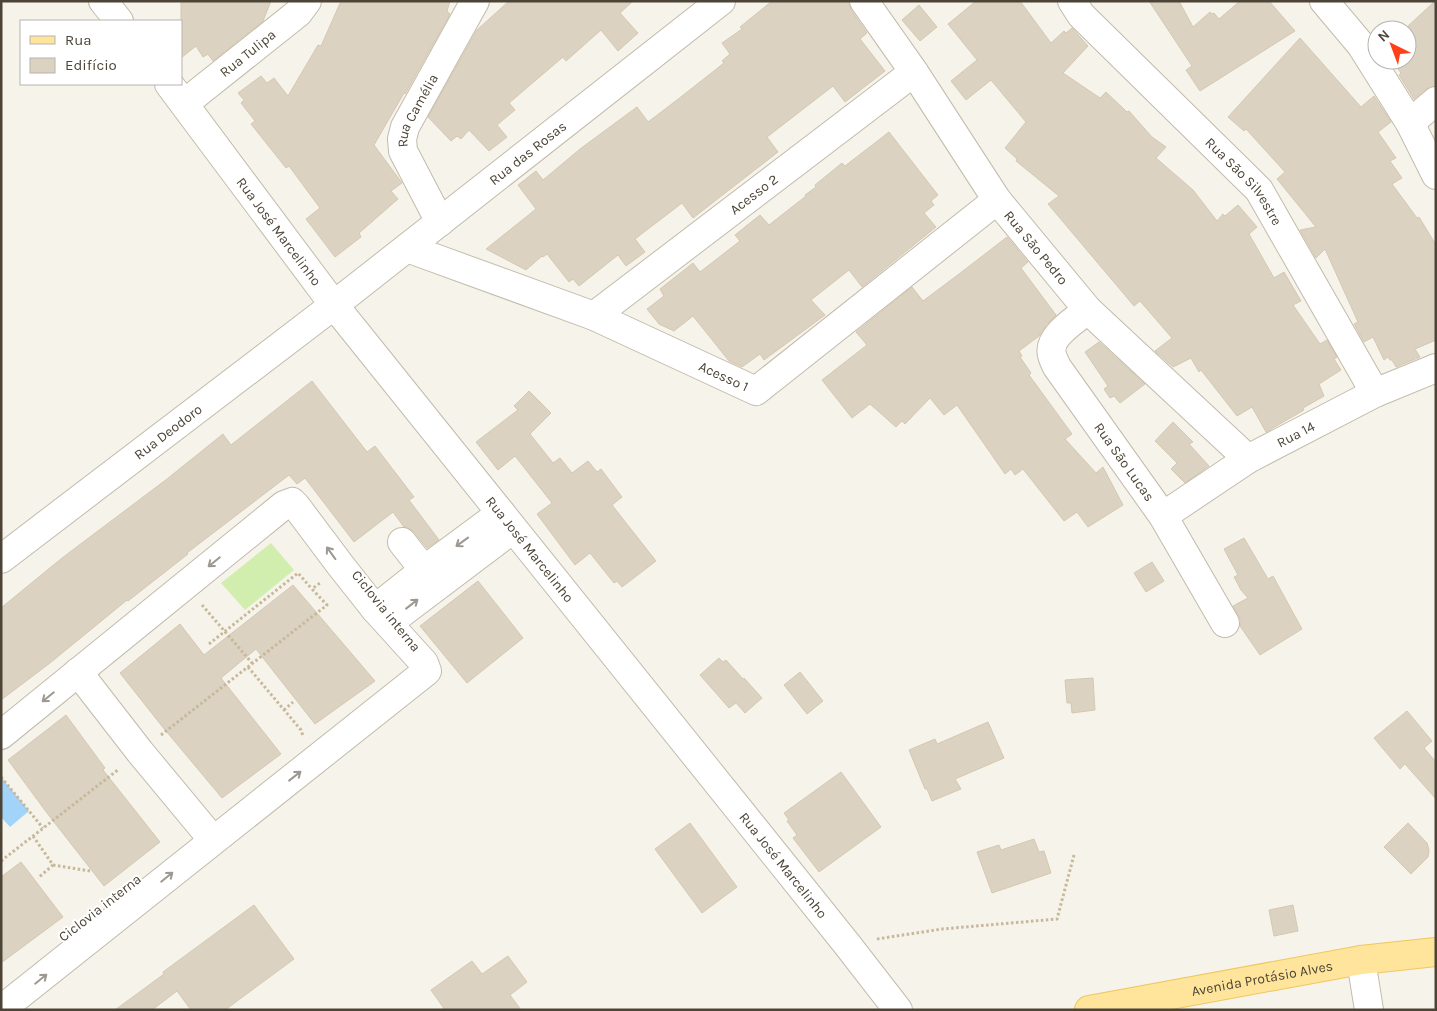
<svg xmlns="http://www.w3.org/2000/svg" width="1437" height="1011" viewBox="0 0 1437 1011" font-family="Karla,sans-serif">
<style>
.pitch{fill:#d1eeaf}
.water{fill:#a2d3f8}
.building{fill:#dcd2c1;stroke:#d5c8b1}
.lines{fill:none;stroke-linecap:round;stroke-linejoin:round}
.minor-casing{stroke:#c3bbab;stroke-width:30}
.major-casing{stroke:#f0c75f;stroke-width:30}
.path{stroke:#c7b89b;stroke-width:3;stroke-dasharray:2.5 2.5;stroke-linecap:butt}
.minor{stroke:#fff;stroke-width:28}
.major{stroke:#ffe49b;stroke-width:28}
.oneway{stroke:#9d9891}
.labels{text-anchor:middle;dominant-baseline:central;stroke-width:4;stroke-linejoin:round;paint-order:stroke}
.street-label{font-size:14px;fill:#4c4437;stroke:#fff}
</style>
<rect width="100%" height="100%" fill="#f6f3ea"/>
<path class="pitch" d="M271,543L294,570L245,610L221,583Z"/>
<path class="water" d="M1,777L29,811L10,827L1,817Z"/>
<path class="building" d="M181,1H271L263,21L213,61L208,54L203,57L196,46L181,58Z
M341,1H450L447,11L450,14L405,94L404,93L374,145L402,183L391,191L398,199L359,233L361,237L335,257L306,219L320,208L289,166L286,168L251,124L255,121L241,103L244,100L238,93L261,76L267,83L274,78L288,96L318,45L321,46Z
M509,1H633L620,13L638,33L618,51L601,30L566,61L563,57L509,103L515,110L497,125L507,137L489,151L469,130L461,139L457,136L451,141L428,117L477,30Z
M772,1H849L851,10L867,33L860,39L885,71L845,102L833,86L767,137L778,152L693,218L682,203L635,239L645,252L626,266L618,255L579,286L573,279L569,282L547,254L543,257L542,256L526,270L486,249L536,209L518,185L536,171L543,180L580,149L637,107L648,122L677,100L724,63L722,61L730,54L722,43L742,29L740,27Z
M976,1H1020L1051,43L1064,31L1066,33L1072,28L1088,46L1063,73L1100,98L1106,92L1127,112L1129,111L1152,137L1166,147L1156,158L1193,190L1217,221L1223,214L1225,216L1238,205L1257,227L1249,234L1274,278L1284,272L1301,301L1293,305L1320,344L1327,340L1337,357L1334,359L1341,370L1319,384L1324,396L1303,408L1304,410L1266,432L1252,407L1237,416L1201,370L1199,372L1191,358L1173,367L1155,351L1172,338L1140,301L1134,306L1048,204L1059,196L1016,161L1017,159L1005,148L1026,122L991,80L966,100L951,81L977,60L948,24Z
M1149,1H1179L1193,27L1210,12L1212,14L1214,13L1219,19L1240,1H1269L1295,31L1200,91L1186,70L1192,66Z
M1435,1H1436V86L1426,89L1414,99L1399,75L1401,73L1398,69L1407,63V27Z
M919,5L937,27L920,41L902,20Z
M1300,38L1361,107L1374,96L1391,122L1378,132L1396,158L1390,161L1402,178L1392,184L1417,218L1419,217L1436,245V340L1415,349L1420,357L1396,367L1392,360H1390L1388,357L1384,360L1373,337L1364,342L1354,324L1358,322L1325,249L1316,258L1300,230L1316,227L1277,179L1285,172L1246,129L1244,131L1228,117Z
M889,132L938,195L931,201L934,205L924,213L936,227L862,287L849,270L811,300L825,315L764,360L760,354L742,367L729,361L693,316L674,331L659,324L647,309L664,296L660,289L693,263L700,272L740,241L735,235L760,215L769,225L806,196L805,195L816,187L815,185L842,163L845,166Z
M1007,237L1028,262L1021,268L1056,315L1046,325L1039,336L1019,351L1022,356L1020,357L1031,373L1029,375L1072,434L1065,439L1096,473L1103,467L1123,505L1088,527L1077,512L1064,521L1023,469L1015,475L1011,469L1005,474L957,405L944,415L930,398L905,424L902,421L896,427L870,404L852,418L822,380L867,345L856,332L912,287L923,301L959,274Z
M1099,342L1145,384L1120,403L1114,396L1110,398L1104,389L1108,386L1085,352Z
M312,381L367,452L375,446L414,497L409,500L439,540L427,548L414,532L408,528L404,527L393,512L354,542L305,478L297,484L289,475L187,553L188,554L128,601L127,600L50,663L1,700V608L62,558L167,479L223,434L231,445Z
M529,391L551,413L530,434L553,463L560,458L572,473L588,461L597,472L601,469L622,497L612,505L656,561L622,587L617,581L614,583L590,553L575,565L537,514L552,503L515,456L498,470L476,442L518,410L514,406Z
M1173,422L1193,442L1189,444L1209,466L1185,483L1171,469L1177,463L1155,441Z
M1244,538L1268,579L1273,576L1302,629L1260,655L1240,626L1241,622L1239,616L1233,606L1248,598L1241,590L1234,577L1238,575L1224,549Z
M1152,562L1164,581L1146,592L1134,573Z
M478,581L523,638L467,683L420,626Z
M293,585L375,681L315,724L256,649L221,678L281,754L222,798L161,725L120,673L180,624L204,655Z
M719,658L723,662L726,660L743,679L744,678L762,698L745,713L736,703L729,708L700,675Z
M800,672L823,701L807,714L784,685Z
M1093,678L1095,710L1072,713L1071,703H1067L1065,680Z
M1407,711L1432,741L1424,748L1436,762V799L1405,764L1400,769L1374,738Z
M66,715L105,768L103,770L160,842L104,886L47,813L8,760Z
M988,722L1004,758L955,779L961,789L932,801L927,789H925L909,750L935,739L937,744Z
M841,772L881,827L819,872L793,838L797,835L787,821L789,820L784,813Z
M690,823L737,887L702,913L655,849Z
M1408,823L1427,843L1429,850L1428,857L1411,874L1384,847Z
M1034,839L1039,852L1044,851L1051,873L992,893L977,852L999,845L1001,850Z
M21,862L63,917L1,963V877Z
M254,905L294,959L225,1010H191L177,991L152,1010H115L164,974L163,972Z
M1293,905L1298,931L1274,936L1269,910Z
M508,956L527,982L510,995L521,1010H445L431,990L472,961L482,974Z"/>
<g class="lines">
<defs>
<g id="minor">
<path d="M103,1L119,21"/>
<path id="s1" d="M864,1L914,72L997,200L1088,310L1248,459"/>
<path id="s2" d="M1072,1L1081,15L1259,190L1375,393"/>
<path d="M1324,1L1361,45L1410,123L1436,175"/>
<path id="s3" d="M169,84L334,305L846,943L898,1010"/>
<path id="s4" d="M185,103L298,13L307,1"/>
<path d="M1410,123L1436,101"/>
<path id="s5" d="M440,222L403,151L402,139L405,127L475,1"/>
<path id="s6" d="M407,248L594,316L756,391L997,200"/>
<path id="s7" d="M1088,310C1076,319 1047,337 1052,355C1053,359 1055,363 1057,367L1163,516L1225,623"/>
<path id="s8" d="M594,316L914,72"/>
<path id="s9" d="M1163,516L1248,459L1375,393L1436,368"/>
<path d="M402,542L435,584"/>
<path id="s10" d="M1,559L334,305L721,1"/>
<path d="M391,621L513,529"/>
<path d="M78,672L140,752L213,840"/>
<path d="M1,735L284,505L292,502L296,506L341,566L375,609L424,570L501,513"/>
<path d="M1361,960L1369,1010"/>
<path d="M1,1006L8,1004L427,671L424,663L375,609"/>
</g>
<g id="major">
<path id="s11" d="M1089,1010L1361,960L1436,952"/>
</g>
</defs>
<use href="#minor" class="minor-casing"/>
<use href="#major" class="major-casing"/>
<path class="path" d="M202,605L252,663
M209,644L298,573L312,589
M248,667L301,730L303,736
M284,710L293,702
M161,735L327,605L312,589L320,583
M1,777L43,828
M33,836L53,865L38,878
M1,861L119,769
M53,865L90,871
M877,939L942,929L1057,919L1074,855"/>
<use href="#minor" class="minor"/>
<use href="#major" class="major"/>
</g>
<defs><path id="oneway-shaft" d="M-6 0H5M1.5-3L5.5 0L1.5 3" fill="none" stroke-width="1.6" stroke-linecap="round" stroke-linejoin="round" transform="scale(1.25)"/></defs>
<g class="oneway">
<use href="#oneway-shaft" transform="translate(462 542) rotate(144)"/>
<use href="#oneway-shaft" transform="translate(331 553) rotate(-126)"/>
<use href="#oneway-shaft" transform="translate(214 562) rotate(141)"/>
<use href="#oneway-shaft" transform="translate(412 604) rotate(-38)"/>
<use href="#oneway-shaft" transform="translate(48 697) rotate(141)"/>
<use href="#oneway-shaft" transform="translate(295 776) rotate(-38)"/>
<use href="#oneway-shaft" transform="translate(167 877) rotate(-39)"/>
<use href="#oneway-shaft" transform="translate(41 979) rotate(-39)"/>
</g>
<g class="labels">
<g class="street-label">
<text stroke="none"><textPath href="#s4" startOffset="80">Rua Tulipa</textPath></text>
<text stroke="none"><textPath href="#s5" startOffset="124">Rua Camélia</textPath></text>
<text stroke="none"><textPath href="#s10" startOffset="665">Rua das Rosas</textPath></text>
<text stroke="none"><textPath href="#s2" startOffset="250">Rua São Silvestre</textPath></text>
<text stroke="none"><textPath href="#s8" startOffset="201">Acesso 2</textPath></text>
<text stroke="none"><textPath href="#s3" startOffset="184">Rua José Marcelinho</textPath></text>
<text stroke="none"><textPath href="#s1" startOffset="301">Rua São Pedro</textPath></text>
<text stroke="none"><textPath href="#s6" startOffset="342">Acesso 1</textPath></text>
<text stroke="none"><textPath href="#s10" startOffset="210">Rua Deodoro</textPath></text>
<text stroke="none"><textPath href="#s9" startOffset="156">Rua 14</textPath></text>
<text stroke="none"><textPath href="#s7" startOffset="190">Rua São Lucas</textPath></text>
<text stroke="none"><textPath href="#s3" startOffset="589">Rua José Marcelinho</textPath></text>
<text transform="translate(386 611) rotate(51)">Ciclovia interna</text>
<text stroke="none"><textPath href="#s3" startOffset="994">Rua José Marcelinho</textPath></text>
<text transform="translate(100 908) rotate(-38)">Ciclovia interna</text>
<text stroke="none"><textPath href="#s11" startOffset="176">Avenida Protásio Alves</textPath></text>
</g>
</g>
<rect width="1437" height="1011" fill="none" stroke="#4c4437" stroke-width="5"/>
<rect x="20" y="20" width="162" height="65" fill="#ffffff" stroke="#b7b4af"/>
<rect x="30" y="36" width="25" height="8" fill="#ffe49b" stroke="#b7b4af"/>
<text x="65" y="45" font-size="15" fill="#4c4437">Rua</text>
<rect x="30" y="58" width="25" height="15" fill="#dcd2c1" stroke="#b7b4af"/>
<text x="65" y="70" font-size="15" fill="#4c4437">Edifício</text>
<g transform="translate(1392 45) rotate(318)"><circle r="24" fill="#ffffff" stroke="#b7b4af"/>
<path d="M0-4L9 19L0 12L-9 19Z" fill="#ff4019"/>
<text y="-8" font-size="14" font-weight="bold" text-anchor="middle" fill="#4c4437">N</text>
</g>
</svg>
